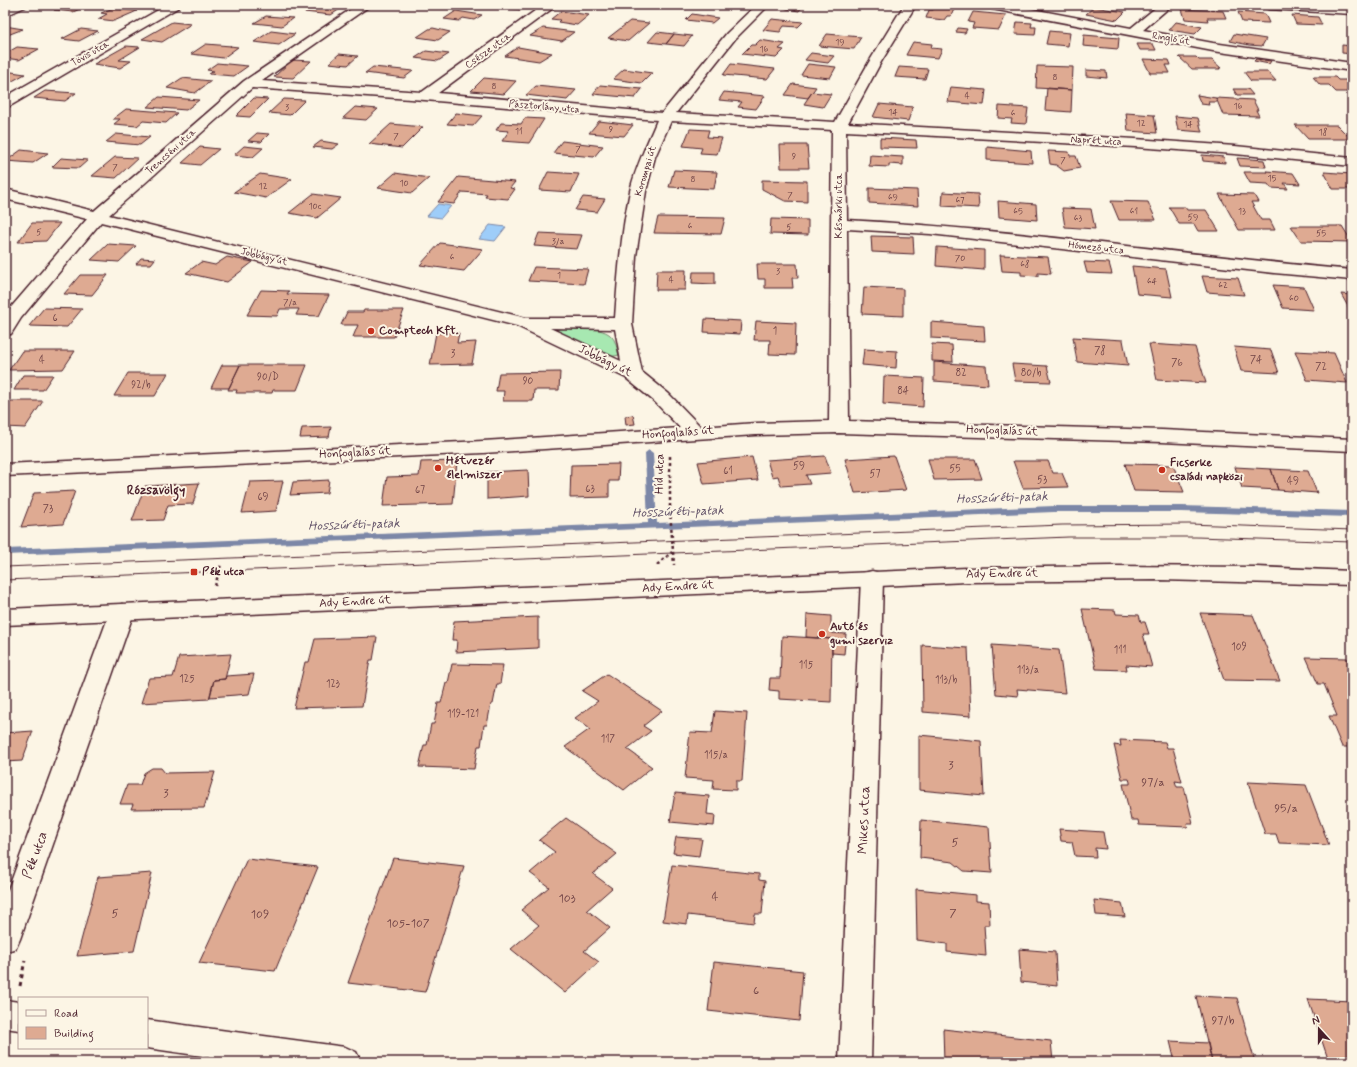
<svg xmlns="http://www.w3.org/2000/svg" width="1357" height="1067" viewBox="0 0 1357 1067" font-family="Mynerve,sans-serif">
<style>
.green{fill:#a7e8b1;stroke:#78846e}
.water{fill:#9ecdf9;stroke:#7c87a7}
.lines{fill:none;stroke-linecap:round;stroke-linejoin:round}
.stream{fill:#7c87a7;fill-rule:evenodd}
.building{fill:#deaa92;stroke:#4a1f2b}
.minor-casing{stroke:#4a1f2b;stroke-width:3}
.tertiary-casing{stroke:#4a1f2b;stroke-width:3}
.path-far1{stroke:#4a1f2b;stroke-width:2.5;stroke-dasharray:3 3;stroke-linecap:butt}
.path{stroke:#4a1f2b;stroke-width:3;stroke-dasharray:4 4;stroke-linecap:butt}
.minor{fill:#fcf5e5;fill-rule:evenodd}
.tertiary{fill:#fcf5e5;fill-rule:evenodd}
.tram{stroke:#4a1f2b;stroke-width:1}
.poi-dot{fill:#c8321e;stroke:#fcf5e5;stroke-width:1.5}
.labels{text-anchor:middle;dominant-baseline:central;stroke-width:4;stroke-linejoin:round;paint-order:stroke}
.far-number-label{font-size:9px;fill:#6f4245}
.far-street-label{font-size:10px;fill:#4a1f2b;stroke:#fcf5e5}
.number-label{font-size:10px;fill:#6f4245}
.poi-label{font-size:12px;font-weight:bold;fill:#4a1f2b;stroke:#fcf5e5;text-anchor:start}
.street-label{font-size:12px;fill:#4a1f2b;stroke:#fcf5e5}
.near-number-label{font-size:12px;fill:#6f4245}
.neighbourhood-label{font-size:13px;font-weight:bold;fill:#4a1f2b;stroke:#fcf5e5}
.water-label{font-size:13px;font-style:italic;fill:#635369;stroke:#fcf5e5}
.near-street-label{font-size:14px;fill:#4a1f2b;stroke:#fcf5e5}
</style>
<rect width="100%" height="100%" fill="#fcf5e5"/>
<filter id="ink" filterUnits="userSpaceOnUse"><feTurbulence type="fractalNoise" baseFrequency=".025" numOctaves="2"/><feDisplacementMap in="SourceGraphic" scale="8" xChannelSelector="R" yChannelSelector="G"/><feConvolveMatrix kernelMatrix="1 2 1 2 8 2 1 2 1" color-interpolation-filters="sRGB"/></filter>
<g filter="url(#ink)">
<path class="green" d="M560,327C573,328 604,326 612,337C616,341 617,350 619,355L610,357L556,332Z"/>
<path class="water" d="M438,204L451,206L441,218L427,216Z
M490,225L506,227L495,241L479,239Z"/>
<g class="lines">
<path class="stream" d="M649,450L653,453L657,523L1054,506H1182L1352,511V517L1182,512H1054L5,555V549L648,523L645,453Z"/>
</g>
<path class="building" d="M64,5H89L73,12L54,10Z
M315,5H327L343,7L331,15L304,12Z
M512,5H522L527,6L521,10L507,8Z
M582,5H609L605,8Z
M779,5H818L802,7L799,11L787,9Z
M936,5H939L955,7L951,16H947L944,20L926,18L929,10H933Z
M1094,7L1125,12L1117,20L1086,14Z
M113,8L137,11L114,21L98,19L107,14L101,13Z
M1182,9L1223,11L1226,18H1207L1208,21L1185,19Z
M456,11L482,15L474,20L463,18L459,21L444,19Z
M561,11L589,15L577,25L558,22L560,20L551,19Z
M973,12L1006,15L999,30L972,28L974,23L968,22Z
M1238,12L1265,14L1269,23L1242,22Z
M692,14L718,18L712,23L686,20Z
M1292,15L1318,17L1322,25L1296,24Z
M266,16L293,18L282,26L254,23Z
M772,19L803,22L798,27L784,26L780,32L763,30Z
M630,21L649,23L628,41L608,38Z
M172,22L191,24L162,42L142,39Z
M1017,22L1032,23L1031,27H1036L1035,35L1015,34Z
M1176,22L1202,27L1195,34L1169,30Z
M5,26L23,29L5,36Z
M433,28L450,32L438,40L417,37L429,29Z
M543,28L574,32L562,41L530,36Z
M958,28L967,29L965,33L956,32Z
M81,29L98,31L79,41L62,39Z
M271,31L295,34L279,45L254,42Z
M1049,31L1070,33L1068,46L1046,44Z
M657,32L674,34L666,44L648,42Z
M674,34L692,36L684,46L666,44Z
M827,34L861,37L854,49L819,46Z
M1234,34L1266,39L1262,46L1249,45L1230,41Z
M1084,35L1119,38L1118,49L1083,46Z
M760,40L785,44L779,49L784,50L776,58L742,54L751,45H755Z
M913,42L932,44L931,48L942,49L938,58L906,55Z
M206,44L231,46H230L238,47L223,58L191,54Z
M1137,44H1153L1156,50H1140Z
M1342,45L1352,46V54L1342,53Z
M126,46L140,47L119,60L131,61L120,68L94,64Z
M17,47L39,49L19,60L5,58V54Z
M518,47L552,53L539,61L505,56Z
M426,51L449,54L438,61L415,58Z
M811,53L834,56L828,63L805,60Z
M339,54L358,56L348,65L329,63Z
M1179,57H1196L1199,60H1212L1221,68H1219L1220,69H1192Z
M1143,59L1169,60L1171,65H1166L1170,73H1150Z
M1256,59L1271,61L1269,64L1254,61Z
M292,60L311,61L293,78L274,77Z
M217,63L248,66L234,76L209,74L214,71L207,70Z
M731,64L775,69L767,79L723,75Z
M808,64L836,67L830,78L801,75Z
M1037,66L1073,67L1072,90L1036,88Z
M373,67L413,71L404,78L365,73Z
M899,67L928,69L925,79L895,77Z
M624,69L652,73L642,83L613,79Z
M1086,70L1106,71L1107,78L1086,76Z
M5,71L25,74L5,85Z
M1244,72H1268L1276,81H1251Z
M1313,77H1335L1338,80H1352V92H1336L1329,85H1320Z
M182,78L211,81L195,93L167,88Z
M484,78L516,81L504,94L471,91Z
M793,84L816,87L808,98L785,95Z
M600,85L642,89L635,98L593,94Z
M536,86L576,90L567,100L526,95Z
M951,87L986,90L984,105L948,102Z
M1047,88L1072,90L1071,112L1045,110Z
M1233,89H1248L1253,95H1237Z
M45,91L76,93L65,101L34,98Z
M724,92L765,96L756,109L738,107L742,102L719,100Z
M812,92L831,94L823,107L804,104Z
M1197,95L1216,98L1217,102H1208L1209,105L1201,104Z
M159,97L199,100L186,110L147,107Z
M254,98L268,99L250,117L236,116Z
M1216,98L1253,100L1258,110H1256L1259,116L1223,115Z
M284,99L305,100L290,115L269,113Z
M879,104L913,107L908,121L873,117Z
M999,106L1028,108L1026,124L1011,123L1012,119L998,118Z
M355,107L378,109L366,120L343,118Z
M126,109L177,113L166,123L143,121L137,126L114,124L120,119H113Z
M456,113L482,116L473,126L447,124Z
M1126,113L1154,115L1157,133L1128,131Z
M1175,116L1198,118L1202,132L1178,130Z
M525,118L544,119L529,143L502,141L509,131L496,130L501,123L521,124Z
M599,121L633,125L624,136L589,133Z
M391,124L423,127L402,148L369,144Z
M1295,125H1337L1351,139H1308Z
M690,129L709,130L707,137L722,138L717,154L700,153L702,148L683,146Z
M257,133L269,134L261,142L248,141Z
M116,134L150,137L140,145L106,142Z
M880,138L916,140L917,148L880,147Z
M321,141L339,144L332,149L313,147Z
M562,141L603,146L594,157L553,153Z
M780,145H807L809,168H781Z
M244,146L263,148L253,157L234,155Z
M200,147L219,149L200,165L182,163Z
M987,147L1031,151L1032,163L987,160Z
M21,150L48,153L33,163L6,161Z
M1048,151L1069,152L1070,156H1076L1080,168L1064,171L1056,165L1050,164Z
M870,155L903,157V165L889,164V167L869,166Z
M1202,155L1224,157L1225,163L1203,161Z
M115,157L138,158L116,178L92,176Z
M61,158L88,160L79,168L52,167Z
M1237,158L1264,160L1266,167L1240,166Z
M674,170L717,172L714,189L669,187Z
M1266,171L1293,173L1300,184L1284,183L1288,189L1271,188L1268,184L1250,183L1244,172H1268Z
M548,172L579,174L571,192L539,190Z
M1324,172L1352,174V189H1333Z
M395,173L429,178L412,193L378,188Z
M260,174L292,179L266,198L234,192Z
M458,177L515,182L510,188L515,189L508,199L485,197L487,194L462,192L454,204L438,202Z
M762,180L807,181V202L785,201L762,189Z
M869,188L917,190L918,206L869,203Z
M943,192L978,194L979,208L942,206Z
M313,194L341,198L317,218L289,213Z
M1219,194L1254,195L1258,202H1251L1261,220H1270L1275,230H1239Z
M583,197L605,199L597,212L575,210Z
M998,201L1036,204L1037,220L999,217Z
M1111,201L1148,202L1156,220H1119Z
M1169,207H1185L1187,210H1206L1219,231H1198L1194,224H1179Z
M1062,208L1091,209L1095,229L1065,227Z
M658,217L725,218L721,234L654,233Z
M771,219L808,220V235L770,234Z
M32,223H60L46,241L18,242Z
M1291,226H1342L1352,242L1301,241Z
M539,233L582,235L577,249L534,246Z
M871,236L913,237L914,254L872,252Z
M440,243L483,249L464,271L420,265Z
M108,244L136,246L119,262L91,260Z
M937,247L984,250V270L936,266Z
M1000,255L1048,257L1051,274L1038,273V276L1021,275V272L1002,271Z
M227,257L253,262L227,282L186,273L201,262L215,265Z
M141,258L155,259L151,264H136Z
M1084,262L1109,263L1112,274L1087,273Z
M757,264H797L798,278H792L793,288H765V279H758Z
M1132,266L1166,269L1172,297L1137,294Z
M534,267L588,269L584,284L528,281Z
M657,270H686L685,290H656Z
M693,272H715V284L692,283Z
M80,275H108L92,295L64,294Z
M1202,276L1238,278L1244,295L1207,292Z
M1273,285L1304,287L1314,310L1283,308Z
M864,287L903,289V316L862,314Z
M261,290L289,291L287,294L329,295L319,316L296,315L299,309H280L277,316L247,315Z
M1341,294L1352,295V314Z
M44,308L82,309L67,327L29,326Z
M364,310H404L394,337H353L358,325H341L347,312H363Z
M705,319L741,321L740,334L704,332Z
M756,321L796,323L795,355L769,354L770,340H754Z
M931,322L984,326L985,341L931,338Z
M436,333H459L457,343L476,342L472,364L430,365Z
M1073,337L1123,340L1128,366L1077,362Z
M932,344L952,345L953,362L932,361Z
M1149,344L1195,347L1206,383L1157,380Z
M1234,347L1271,350L1279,373L1241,371Z
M864,349L897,351L896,368L862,365Z
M22,351H75L63,369L9,370Z
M1295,351L1334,353L1347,383L1307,380Z
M934,362L986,366L988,385L934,381Z
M1012,364L1047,366L1051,382L1015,381Z
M222,365H240L229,388H211Z
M240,365H307L297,390H273L272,393H236L237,390H228Z
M560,372L559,390H534L533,401H503L504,391H496L499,373Z
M128,373H168L155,396H114Z
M23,375H53L43,390H14Z
M884,376L924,378L923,407L883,404Z
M5,401H43L25,428L5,427Z
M633,415L635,424L626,425L625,416Z
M331,427L329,437L300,438L302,428Z
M825,456L831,473L806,475L810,484L781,486L778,476L772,477L767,460Z
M894,456L906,490L855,493L845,459Z
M752,457L758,480L704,484L698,462Z
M928,459H975L982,479L934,480Z
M457,461L453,504L383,506L387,477L419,476L421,462Z
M1013,461H1048L1053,473H1062L1068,487L1023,488Z
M619,464L618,481H609V497L570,498L571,465Z
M1125,464L1173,465L1184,492L1134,491Z
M1235,467L1271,469L1278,490L1242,488Z
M1271,469L1308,471L1317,493L1278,490Z
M528,470L529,496L487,499V472Z
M329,480L327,493L290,495L293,482Z
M283,481L276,511L242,513L250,482Z
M199,483L193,504L168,505L163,520L132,521L145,486Z
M75,491L63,524L21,527L34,493Z
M1082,609L1115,610L1116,614L1139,615L1141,622H1145L1149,634H1143L1152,667L1126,665L1127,670L1096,669Z
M1200,613L1253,615L1280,681L1224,680Z
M807,614L831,616V633L846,634L844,654L832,653V639L806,637Z
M538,617V648L456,652L457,640H452L454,621Z
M782,636L832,639L831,702L779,699V691L769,690L770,678H780Z
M377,637L373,660H370L362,706L294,708L305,662H309L315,639Z
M922,645L968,648L971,716L923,712Z
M992,645L1059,650L1065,693L1017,689L1018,696L996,694Z
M231,654L225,679L214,680L209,699L141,703L149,678L173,677L179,657Z
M1306,657L1347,658L1352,669V747H1342L1329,716H1337L1324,684H1318Z
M452,664L503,665L500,684H497L493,704H491L487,725H484L481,746H478L474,769L419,767L424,745H427L431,724H434L438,703H441L446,683H448Z
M254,674L249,694L210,697L214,680L225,679L226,676Z
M607,674L662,711L643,726L651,731L627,749L652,767L624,790L565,747L590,729L575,718L598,701L582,691Z
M715,711L747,713L742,781H736V790L713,789L714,780L685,778L690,732L712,733Z
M33,731L22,761L5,762V733Z
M919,735L981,741L984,796L919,790Z
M1120,740L1165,742L1167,748H1173L1182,782L1175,781L1177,787H1184L1193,823H1187L1188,827L1139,825L1138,820H1131L1123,784H1130V782L1129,779H1122L1114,745L1121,746Z
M152,768H161L165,773L215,772L204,808L131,809L133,804H120L127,785H140L144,773Z
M1248,782L1306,785L1329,845L1279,843L1276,834H1265Z
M675,793L709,796L707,814L715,815L714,826L670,822Z
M566,818L617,854L593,874L612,888L587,910L610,928L584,951L599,962L565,993L511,949L539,925L521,910L549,887L530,873L555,852L539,840Z
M921,820L989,827L992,873L964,871L953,862L920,858Z
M1059,829L1103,832L1106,849L1095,848L1096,857L1075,856L1072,842L1061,841Z
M676,837L702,839L699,856L673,853Z
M393,858L464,866L425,992L348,983Z
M247,859L318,867L275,971L199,963Z
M672,865L759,874V880L765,881L762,914H755L754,923L688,915L687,924L663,921Z
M152,873L134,951L77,956L98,877Z
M916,889L976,895V901L989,902L990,925H984L986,956L947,952V944L917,940Z
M1094,900L1122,903L1125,917L1096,915Z
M1019,949L1055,952L1057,986L1021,982Z
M714,962L803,971L799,1021L708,1011Z
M1196,996L1237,998L1255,1062H1212Z
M1308,999L1352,1001V1062H1329Z
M943,1029L1051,1041L1053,1062H944Z
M1170,1041L1208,1043L1212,1062H1175Z"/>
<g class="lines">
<defs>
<path id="minor" d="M11,5H27L25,7L5,16V8Z
M167,5H181L179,7L10,106L5,107V97Z
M357,5H371L262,81L422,92L543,5H557L438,93L662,113L727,33L756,5H769L735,39L676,113L835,122L869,62L904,5H916L881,62L848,123L1135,139L1235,146L1352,158V166L1235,154L1135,147L846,131L847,220C1016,229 1183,255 1352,270V280L1274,273L930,234L847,229L849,421L1162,430L1352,439V451L1162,442L839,433L756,435L483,453L5,476V464L483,441L680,428L655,402L626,378L517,326L101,222L21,318L11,334L5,335V315L7,312L87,219L5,199V189L94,211L244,81ZM252,88L425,100L657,120C647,144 636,166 630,191C621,233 618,276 615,318H526L109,215ZM671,121L832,130L829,421L756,423L701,427L669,394L642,372L632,324L636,256L646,191L655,157ZM550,328L615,329L621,361Z
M986,5H1011L1131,28L1159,5H1172L1143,30L1213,43L1352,63V71L1213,51L992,9L988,7Z
M1262,5L1352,6V14L1268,9L1264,7Z
M872,571L880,573L883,578L871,1062H839L861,578L864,573Z
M122,604L130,607L134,612L20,939L16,948L5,952V898L110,612L114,607Z
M5,1000L19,1002V1030L5,1028Z
M147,1020L345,1047L356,1052L361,1062H244L147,1048Z"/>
<path id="tertiary" d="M1111,566L1256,567L1352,571V585L1160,580L967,582L5,625V609L967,568Z"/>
</defs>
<use href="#minor" class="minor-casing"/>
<use href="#tertiary" class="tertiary-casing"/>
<path class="path-far1" d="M670,456V510L674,565
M657,565L672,552
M215,586L221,564"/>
<path class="path" d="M20,986L25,960"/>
<use href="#minor" class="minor"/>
<use href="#tertiary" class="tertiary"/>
<path class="tram" d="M5,567L1062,525L1189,524L1352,530
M5,580L1069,537H1196L1352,542"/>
</g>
</g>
<g class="poi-dot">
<circle cx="371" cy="331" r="4"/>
<circle cx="438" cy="468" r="4"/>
<circle cx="1162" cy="470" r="4"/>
<rect x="190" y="568" width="8" height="8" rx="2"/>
<circle cx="822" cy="634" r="4"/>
</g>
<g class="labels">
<g class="far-number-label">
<text x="840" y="42">19</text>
<text x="764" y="49">16</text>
<text x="1055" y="77">8</text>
<text x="494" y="86">8</text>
<text x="967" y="96">4</text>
<text x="1238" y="106">16</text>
<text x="287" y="107">3</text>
<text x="893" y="112">14</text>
<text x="1013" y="113">6</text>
<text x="1141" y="123">12</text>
<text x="1188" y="124">14</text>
<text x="611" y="129">9</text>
<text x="519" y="131">11</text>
<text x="1323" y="132">18</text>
<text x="396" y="136">7</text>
<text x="578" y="149">7</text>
<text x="794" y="156">9</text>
<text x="1063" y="160">7</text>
<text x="115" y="167">7</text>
<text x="1272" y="178">15</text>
<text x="693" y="179">8</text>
<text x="404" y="183">10</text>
<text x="263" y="186">12</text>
<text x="790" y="195">7</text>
<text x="893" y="197">69</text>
<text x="960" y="200">67</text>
<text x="315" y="206">10c</text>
<text x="1018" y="211">65</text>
<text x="1134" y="211">61</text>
<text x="1242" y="211">13</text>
<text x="1193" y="217">59</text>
<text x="1078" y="218">63</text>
<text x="690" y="226">6</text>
<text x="789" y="227">5</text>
<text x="39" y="232">5</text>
<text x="1321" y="233">55</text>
<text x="558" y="241">3/a</text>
<text x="452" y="257">6</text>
<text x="960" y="258">70</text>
<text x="1025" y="264">68</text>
<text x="778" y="271">3</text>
<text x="559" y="275">1</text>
<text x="671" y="280">4</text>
<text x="1152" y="281">64</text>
<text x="1223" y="285">62</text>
<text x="1294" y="298">60</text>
<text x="290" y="302">7/a</text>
</g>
<g class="far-street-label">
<text transform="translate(1171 39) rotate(10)">Ringló út</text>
<text transform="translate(488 51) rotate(-36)">Csésze utca</text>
<text transform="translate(90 54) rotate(-30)">Tövis utca</text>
<text transform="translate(544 107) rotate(5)">Pásztorlány utca</text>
<text transform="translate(1096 141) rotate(3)">Naprét utca</text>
<text transform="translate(171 152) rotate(-42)">Trencséni utca</text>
<text transform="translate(646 171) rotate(-73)">Korompai út</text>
<text transform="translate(839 206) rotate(-90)">Késmárki utca</text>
<text transform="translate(1096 248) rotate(6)">Hómező utca</text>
<text transform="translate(264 257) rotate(14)">Jobbágy út</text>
</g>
<g class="number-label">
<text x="55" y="318">6</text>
<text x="775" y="331">1</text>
<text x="1100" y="351">78</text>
<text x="453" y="354">3</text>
<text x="42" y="360">4</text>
<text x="1256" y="360">74</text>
<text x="1177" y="363">76</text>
<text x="1321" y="367">72</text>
<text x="961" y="373">82</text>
<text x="1031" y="373">80/b</text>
<text x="268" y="377">90/D</text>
<text x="528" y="381">90</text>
<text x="141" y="385">92/b</text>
<text x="903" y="391">84</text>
<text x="799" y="466">59</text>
<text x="955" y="469">55</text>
<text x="728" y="471">61</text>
<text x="875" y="474">57</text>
<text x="1042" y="480">53</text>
<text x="1293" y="481">49</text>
<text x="590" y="489">63</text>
<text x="420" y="490">67</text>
<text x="263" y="497">69</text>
<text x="48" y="509">73</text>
<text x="1239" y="647">109</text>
<text x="1120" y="650">111</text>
<text x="806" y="665">115</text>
<text x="1028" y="670">113/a</text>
<text x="187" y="679">125</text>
<text x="946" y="680">113/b</text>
<text x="333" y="684">123</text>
<text x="463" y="714">119-121</text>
<text x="608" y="739">117</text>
<text x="716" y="755">115/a</text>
</g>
<g class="poi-label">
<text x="379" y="331">Comptech Kft.</text>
<text x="446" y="461">Hétvezér<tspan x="446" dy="14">élelmiszer</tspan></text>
<text x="1170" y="463">Ficserke<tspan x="1170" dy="14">családi napközi</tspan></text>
<text x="202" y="572">Pék utca</text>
<text x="830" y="627">Autó és<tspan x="830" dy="14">gumi szerviz</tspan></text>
</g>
<g class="street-label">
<text transform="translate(605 361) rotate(26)">Jobbágy út</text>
<text transform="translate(1002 431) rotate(2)">Honfoglalás út</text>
<text transform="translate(678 433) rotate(-4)">Honfoglalás út</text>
<text transform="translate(355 453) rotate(-3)">Honfoglalás út</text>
<text transform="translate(660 474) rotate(-89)">Híd utca</text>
<text transform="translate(1002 574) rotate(-1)">Ady Endre út</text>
<text transform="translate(678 587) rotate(-3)">Ady Endre út</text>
<text transform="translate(355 602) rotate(-3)">Ady Endre út</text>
</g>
<g class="near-number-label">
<text x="951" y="766">3</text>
<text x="1153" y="783">97/a</text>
<text x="166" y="794">3</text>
<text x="1286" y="809">95/a</text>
<text x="955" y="843">5</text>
<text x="715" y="897">4</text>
<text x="567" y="899">103</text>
<text x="115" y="914">5</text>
<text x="953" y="914">7</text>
<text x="260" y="915">109</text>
<text x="408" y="924">105-107</text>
<text x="756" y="991">6</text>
<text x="1223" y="1021">97/b</text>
</g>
<g class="neighbourhood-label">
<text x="156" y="490">Rózsavölgy</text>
</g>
<g class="water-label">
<text transform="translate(1002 498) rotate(-2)">Hosszúréti-patak</text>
<text transform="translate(678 512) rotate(-2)">Hosszúréti-patak</text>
<text transform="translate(354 525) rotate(-2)">Hosszúréti-patak</text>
</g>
<g class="near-street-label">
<text transform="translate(864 820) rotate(-88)">Mikes utca</text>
<text transform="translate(35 855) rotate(-70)">Pék utca</text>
</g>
</g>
<rect width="1357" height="1067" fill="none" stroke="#fcf5e5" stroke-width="20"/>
<rect x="10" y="10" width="1337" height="1047" fill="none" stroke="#4a1f2b" stroke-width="1.5" filter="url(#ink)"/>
<rect x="18" y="997" width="130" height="52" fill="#fcf5e5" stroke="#b59f9b"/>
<rect x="26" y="1010" width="20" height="6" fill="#fcf5e5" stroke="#b59f9b"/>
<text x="54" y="1017" font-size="12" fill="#4a1f2b">Road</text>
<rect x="26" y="1027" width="20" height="12" fill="#deaa92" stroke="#b59f9b"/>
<text x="54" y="1037" font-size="12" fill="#4a1f2b">Building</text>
<g transform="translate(1319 1029) rotate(339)" stroke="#fcf5e5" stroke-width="3" paint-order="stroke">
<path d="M0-3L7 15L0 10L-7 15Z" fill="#4a1f2b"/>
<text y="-6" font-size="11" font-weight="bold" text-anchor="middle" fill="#4a1f2b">N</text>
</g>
</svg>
